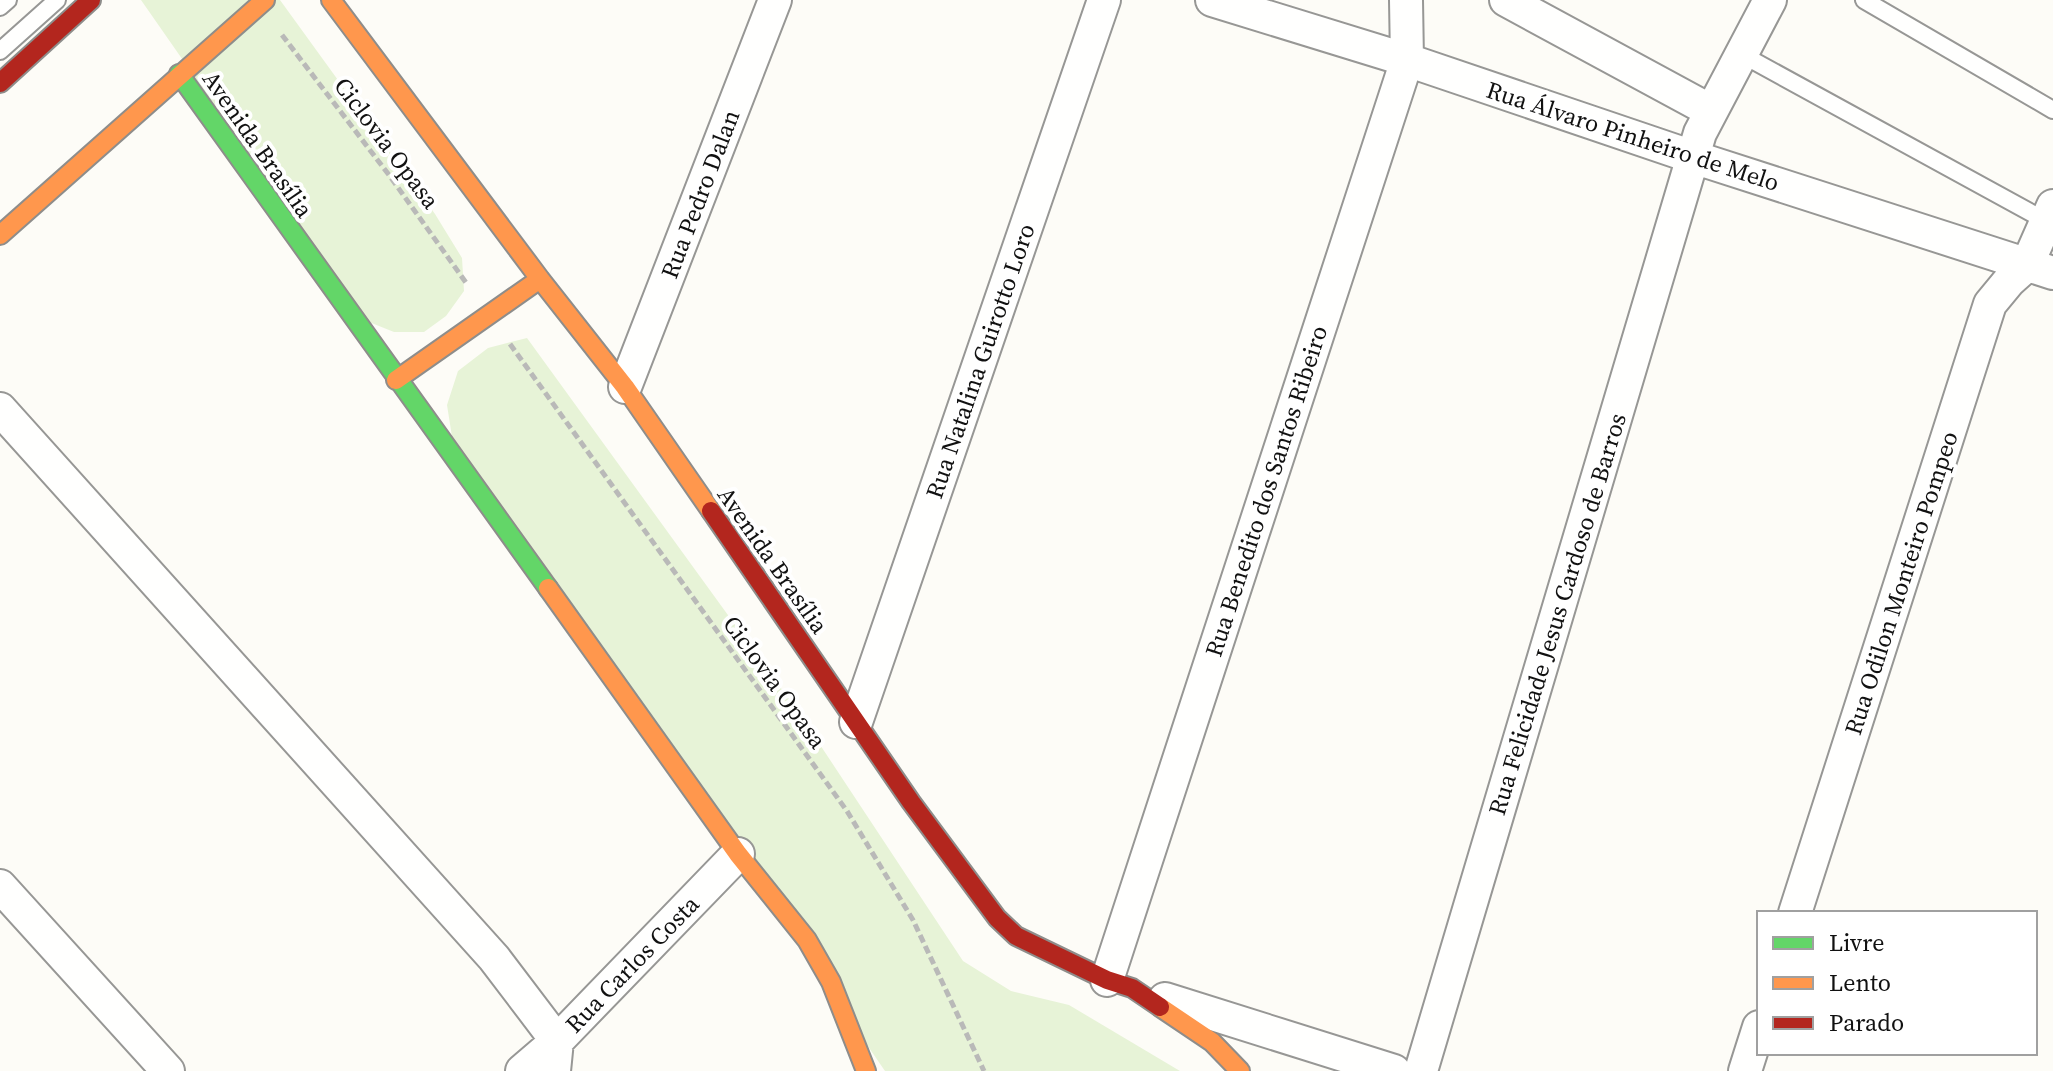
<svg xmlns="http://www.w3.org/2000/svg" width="2053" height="1071" viewBox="0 0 2053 1071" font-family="'Source Serif 4',serif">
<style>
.green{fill:#e7f3d7}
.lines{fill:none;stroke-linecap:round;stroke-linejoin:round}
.lane-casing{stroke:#979795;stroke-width:20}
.street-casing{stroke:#979795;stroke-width:36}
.fast-casing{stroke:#8e8d8b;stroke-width:22}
.slow-casing{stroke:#8e8d8b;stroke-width:22}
.jam-casing{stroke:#8e8d8b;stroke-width:22}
.path{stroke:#b9b9b8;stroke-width:5;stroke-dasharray:8 4;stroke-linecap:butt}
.lane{stroke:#fffffe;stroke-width:16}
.street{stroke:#fffffe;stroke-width:32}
.fast{stroke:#63d668;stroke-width:18}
.slow{stroke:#ff974d;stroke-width:18}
.jam{stroke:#b3261e;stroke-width:18}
.labels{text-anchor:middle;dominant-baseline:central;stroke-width:8;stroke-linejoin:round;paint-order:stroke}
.street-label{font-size:24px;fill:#111;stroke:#fff}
</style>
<rect width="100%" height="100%" fill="#fdfcf7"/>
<path class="green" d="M141,0H280L435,214L462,258L464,291L446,316L424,332H394L364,320Z
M527,338L799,713L963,961L1011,991L1069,1005L1180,1071H885L453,443L447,405L458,371L488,348Z"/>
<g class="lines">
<defs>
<path id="lane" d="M1864,0L2053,110
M0,7L8,0
M0,51L57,0
M1741,54L2046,221"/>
<path id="street" d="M1212,0L1407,60L1693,157L2053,273
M1506,0L1711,111
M625,387L775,0
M0,409L494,958L557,1041L554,1071
M856,722L1104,0
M0,886L168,1071
M1795,913L1990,304L2009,281L2027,265L2053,206
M1107,980L1407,60L1406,0
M1165,999L1394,1071
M522,1071L557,1041L738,854
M1421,1071L1700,133L1770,0
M1745,1071L1759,1027"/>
<path id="fast" d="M179,74L548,588"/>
<path id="slow" d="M331,0L540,279L625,387L711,511
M0,235L265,0
M396,380L540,279
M548,588L738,854L807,940L831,982L866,1071
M1160,1007L1212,1042L1240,1071"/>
<path id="jam" d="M0,83L91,0
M711,511L911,802L997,918L1016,936L1107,980L1132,988L1160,1007"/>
</defs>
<use href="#lane" class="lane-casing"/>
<use href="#street" class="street-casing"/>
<use href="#fast" class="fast-casing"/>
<use href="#slow" class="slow-casing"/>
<use href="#jam" class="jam-casing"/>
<path class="path" d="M282,35L389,175L467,284
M510,344L847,811L913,920L984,1071"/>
<use href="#lane" class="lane"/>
<use href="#street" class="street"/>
<use href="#fast" class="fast"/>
<use href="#slow" class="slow"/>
<use href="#jam" class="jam"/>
</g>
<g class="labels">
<g class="street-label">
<text transform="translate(1633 136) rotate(18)">Rua Álvaro Pinheiro de Melo</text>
<text transform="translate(387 143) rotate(53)">Ciclovia Opasa</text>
<text transform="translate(258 144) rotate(55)">Avenida Brasília</text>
<text transform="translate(700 194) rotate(-69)">Rua Pedro Dalan</text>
<text transform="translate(980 361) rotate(-71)">Rua Natalina Guirotto Loro</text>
<text transform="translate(1266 491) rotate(-72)">Rua Benedito dos Santos Ribeiro</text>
<text transform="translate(773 560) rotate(55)">Avenida Brasília</text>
<text transform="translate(1901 583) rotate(-72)">Rua Odilon Monteiro Pompeo</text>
<text transform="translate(1557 614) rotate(-73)">Rua Felicidade Jesus Cardoso de Barros</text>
<text transform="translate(775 682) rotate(54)">Ciclovia Opasa</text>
<text transform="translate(632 964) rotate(-46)">Rua Carlos Costa</text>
</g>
</g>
<rect x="1757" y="911" width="280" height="144" fill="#ffffff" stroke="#a0a0a0" stroke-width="2"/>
<rect x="1773" y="937" width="40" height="12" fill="#63d668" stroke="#a0a0a0" stroke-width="2"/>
<text x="1829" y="951" font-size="24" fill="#111111">Livre</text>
<rect x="1773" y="977" width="40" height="12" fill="#ff974d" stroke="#a0a0a0" stroke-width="2"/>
<text x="1829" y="991" font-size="24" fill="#111111">Lento</text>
<rect x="1773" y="1017" width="40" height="12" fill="#b3261e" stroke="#a0a0a0" stroke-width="2"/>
<text x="1829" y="1031" font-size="24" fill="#111111">Parado</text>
</svg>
